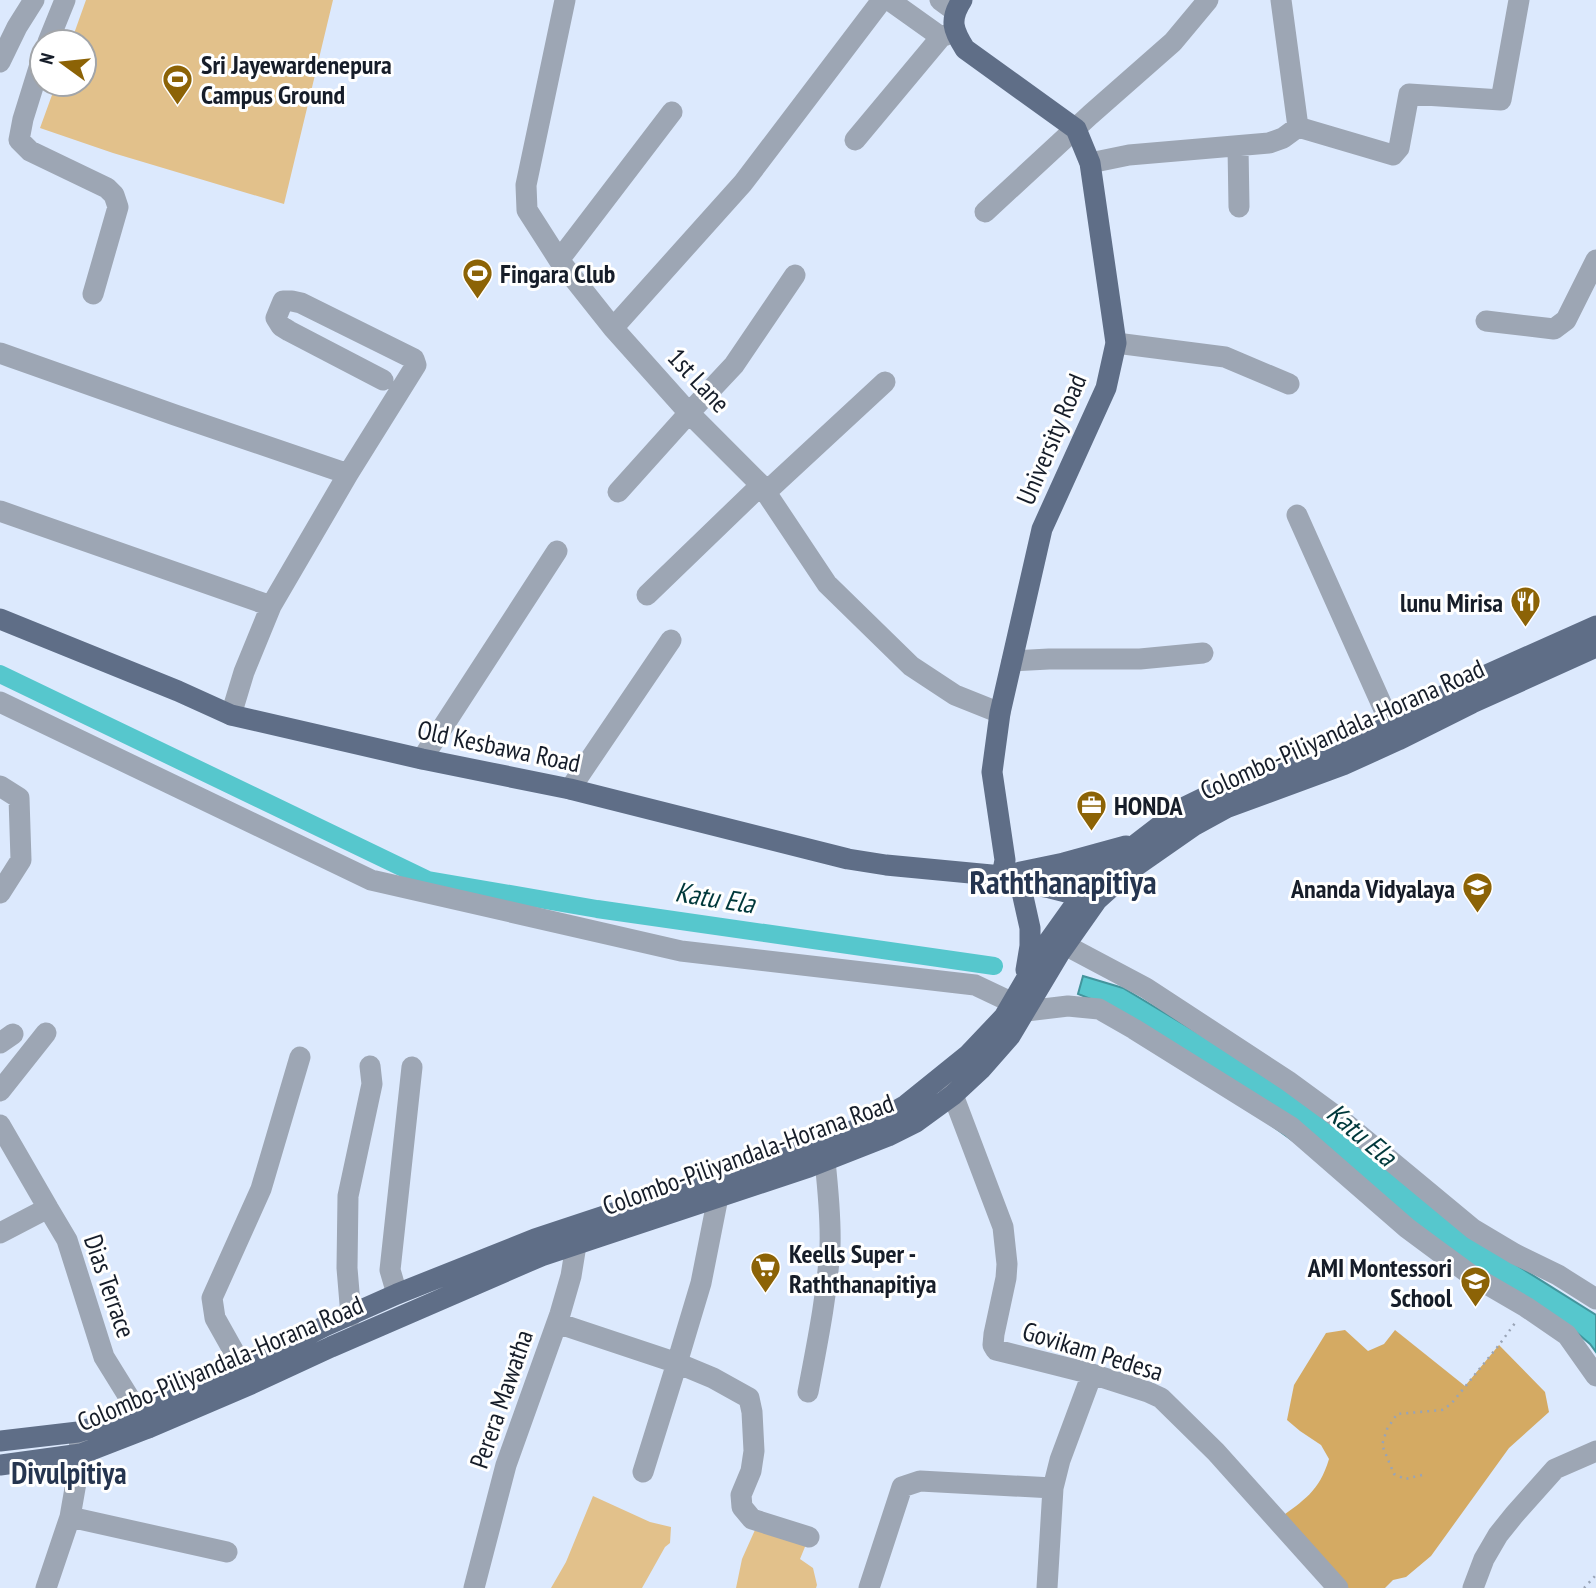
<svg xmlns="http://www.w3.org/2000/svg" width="1596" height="1588" viewBox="0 0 1596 1588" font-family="'PT Sans Narrow',sans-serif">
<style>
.green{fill:#e2c18b}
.forest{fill:#d4aa63}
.water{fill:#56c7cd;stroke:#43949c;stroke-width:2}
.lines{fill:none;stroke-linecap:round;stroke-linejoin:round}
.canal{stroke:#56c7cd;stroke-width:18}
.path{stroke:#99a4b6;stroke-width:2.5;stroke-dasharray:2 5;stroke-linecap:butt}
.minor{stroke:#9da6b4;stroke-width:21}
.major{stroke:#5f6e87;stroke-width:21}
.labels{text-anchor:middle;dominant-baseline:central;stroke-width:6;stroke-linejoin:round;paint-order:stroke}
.poi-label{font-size:26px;font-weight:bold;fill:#161d29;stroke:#fff;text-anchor:start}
.street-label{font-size:26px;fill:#161d29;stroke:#fff}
.water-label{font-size:28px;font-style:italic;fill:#00383b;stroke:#fff}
.quarter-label{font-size:30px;font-weight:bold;fill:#253550;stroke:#fff}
.district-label{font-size:33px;font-weight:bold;fill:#253550;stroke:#fff}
</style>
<rect width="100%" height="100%" fill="#dce9fd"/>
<path class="green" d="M86,0H333L284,204L113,153L40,128L56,84H84V42H71Z
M593,1496L650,1522L671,1527L670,1543L665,1547L642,1588H551L566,1562Z
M759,1521L809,1537L800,1559L813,1568L817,1585L816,1588H736L742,1559Z"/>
<path class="forest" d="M1345,1330L1368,1351L1384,1344L1395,1330L1465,1386L1499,1345L1545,1392L1549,1412L1509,1448L1431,1556L1406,1577L1393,1580L1385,1588H1338L1277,1520C1304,1500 1319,1492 1329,1459L1321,1445L1300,1431L1287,1420L1294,1385L1326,1333Z"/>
<path class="water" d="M1083,976L1123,988L1287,1086L1472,1237L1596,1315V1352L1590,1344L1569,1326L1460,1261L1103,1004L1078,994Z"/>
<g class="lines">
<path class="canal" d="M0,674L428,880L597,909L994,966"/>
<path class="path" d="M1422,1475L1405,1479L1394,1474L1382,1445L1387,1429L1397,1414L1442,1410L1451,1404L1499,1345L1515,1323
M1584,1588L1596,1575"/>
<path class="minor" d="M565,0L526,185L527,210L559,260L613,328L689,413L761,485L827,584L911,666L955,695L1000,713
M889,0L941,37
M940,0L955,11
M1281,0L1298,127
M48,42L65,0
M42,58L23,119L19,140L30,151L107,188L114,195L118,207L93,294
M0,62L17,27L34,0
M855,140L941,37L954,32
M1238,146L1239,207
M1090,163L1129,155L1269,143L1283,138L1298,127L1393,155L1399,148L1409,94L1501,100L1519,0
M985,212L1090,115L1173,42L1208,0
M559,260L672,112
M1486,321L1554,329L1566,320L1596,260
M613,328L743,183L882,0
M1116,343L1225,357L1289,384
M0,353L175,415L348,474
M618,492L689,413L734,365L795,275
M765,493L885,382
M0,511L271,606
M1297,515L1390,723
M647,595L761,485
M1012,661L1049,659H1140L1203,653
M0,702L371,880L681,951L975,985L1013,1003
M231,715L244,672L271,606L348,474L416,365L414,359L301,303L292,301H283L276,318L281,326L289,331L383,380
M422,759L557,551
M0,786L19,798L21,860L0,893
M570,789L671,640
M1065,945L1146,988L1288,1081L1344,1122L1473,1229L1515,1254L1558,1275L1596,1299
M1026,1011L1068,1006L1099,1009L1134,1029L1291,1127L1407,1228L1438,1251L1471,1275L1526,1307L1567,1335L1596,1376
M0,1043L13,1034
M945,1082L953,1095L1003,1227L1007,1264L1006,1278L994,1334L993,1345L996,1350L1092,1374L1148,1392L1161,1398L1216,1452L1338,1588
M0,1091L46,1033
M0,1125L48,1208
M718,1197L701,1283L677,1363L713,1378L749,1398L752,1412L754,1451L751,1471L741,1495L742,1507L752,1519L809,1537
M0,1233L48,1208L67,1240L104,1357L148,1428
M397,1294L390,1270L412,1067
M351,1316L347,1268L348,1196L372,1084L370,1066
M557,1323L677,1363L643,1472
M243,1368L215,1318L212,1298L261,1189L300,1057
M808,1392C817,1344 827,1296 830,1247C831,1218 828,1189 825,1161
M70,1517L227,1552
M46,1588L70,1517L81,1454L78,1432
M474,1588L506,1465L560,1314L571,1276L576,1245L570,1228
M869,1588L902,1487L920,1481L1053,1488
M1047,1588L1053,1488L1060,1460L1092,1374
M1473,1588L1484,1559L1498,1535L1514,1515L1555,1469L1596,1451"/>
<path class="major" d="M962,0C949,20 953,30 965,49L1076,129L1090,163L1116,343L1106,388L1042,529L1000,713L992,772L1005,860L1002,876
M0,619L178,691L231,715L422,759L570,789L848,859L886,865L1002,876L1064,863L1098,876L1107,883
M1064,863L1126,846
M1010,880L1050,888L1094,899
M1020,883L1030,928V946L1026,970
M0,1441L78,1432L139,1414L243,1368L325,1326L397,1294L535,1239L803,1150L880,1120L906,1105L968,1055L1004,1017L1046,945L1081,896L1098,876L1118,858L1183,808L1220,790L1336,747L1390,723L1464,685L1596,626
M0,1465L81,1454L148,1428L251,1384L331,1347L541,1256L809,1167L888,1136L916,1122L953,1095L981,1069L1010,1036L1059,954L1097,900L1129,871L1195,825L1226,808L1343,765L1398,740L1472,703L1596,647"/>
</g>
<defs>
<symbol id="stadium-pin" viewBox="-11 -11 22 30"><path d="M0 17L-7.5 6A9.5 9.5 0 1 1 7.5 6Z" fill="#8c6306" stroke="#fff"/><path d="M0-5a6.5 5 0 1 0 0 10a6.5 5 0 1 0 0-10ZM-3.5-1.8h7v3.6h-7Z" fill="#fff"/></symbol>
<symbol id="restaurant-pin" viewBox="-11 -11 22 30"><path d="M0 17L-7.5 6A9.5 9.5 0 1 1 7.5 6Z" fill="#8c6306" stroke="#fff"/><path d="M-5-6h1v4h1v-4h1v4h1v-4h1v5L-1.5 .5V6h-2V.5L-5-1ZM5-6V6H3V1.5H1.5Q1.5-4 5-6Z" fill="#fff"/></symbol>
<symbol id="office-pin" viewBox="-11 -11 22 30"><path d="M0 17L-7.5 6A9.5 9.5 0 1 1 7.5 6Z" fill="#8c6306" stroke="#fff"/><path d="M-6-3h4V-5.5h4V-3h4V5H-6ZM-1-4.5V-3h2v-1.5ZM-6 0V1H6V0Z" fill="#fff"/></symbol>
<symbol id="school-pin" viewBox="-11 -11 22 30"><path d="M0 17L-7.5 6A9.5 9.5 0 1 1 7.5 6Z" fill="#8c6306" stroke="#fff"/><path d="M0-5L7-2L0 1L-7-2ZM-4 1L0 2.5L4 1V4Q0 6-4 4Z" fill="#fff"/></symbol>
<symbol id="supermarket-pin" viewBox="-11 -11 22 30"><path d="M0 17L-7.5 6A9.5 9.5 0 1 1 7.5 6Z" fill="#8c6306" stroke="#fff"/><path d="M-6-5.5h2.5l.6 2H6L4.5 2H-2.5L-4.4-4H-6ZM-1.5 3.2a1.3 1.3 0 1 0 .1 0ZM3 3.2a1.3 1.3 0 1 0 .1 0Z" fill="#fff"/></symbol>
</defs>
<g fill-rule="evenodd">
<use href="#stadium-pin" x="160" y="62" width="35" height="47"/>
<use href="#stadium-pin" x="460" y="256" width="35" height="47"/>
<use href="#restaurant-pin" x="1508" y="584" width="35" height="47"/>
<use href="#office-pin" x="1074" y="788" width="35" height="47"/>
<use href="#school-pin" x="1460" y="870" width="35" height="47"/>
<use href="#supermarket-pin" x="748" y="1250" width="35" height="47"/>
<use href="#school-pin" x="1458" y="1264" width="35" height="47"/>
</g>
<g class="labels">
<g class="poi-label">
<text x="201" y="64">Sri Jayewardenepura<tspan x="201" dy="30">Campus Ground</tspan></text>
<text x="500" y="273">Fingara Club</text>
<text x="1503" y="602" text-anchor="end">lunu Mirisa</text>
<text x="1114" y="805">HONDA</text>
<text x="1455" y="888" text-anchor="end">Ananda Vidyalaya</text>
<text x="789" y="1253">Keells Super -<tspan x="789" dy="30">Raththanapitiya</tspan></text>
<text x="1452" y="1267" text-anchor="end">AMI Montessori<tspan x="1452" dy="30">School</tspan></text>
</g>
<g class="street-label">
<text transform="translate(699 380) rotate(47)">1st Lane</text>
<text transform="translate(1051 439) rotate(-67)">University Road</text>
<text transform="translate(1342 729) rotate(-24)">Colombo-Piliyandala-Horana Road</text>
<text transform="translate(499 746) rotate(12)">Old Kesbawa Road</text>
<text transform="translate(748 1154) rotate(-20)">Colombo-Piliyandala-Horana Road</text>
<text transform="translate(110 1286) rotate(71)">Dias Terrace</text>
<text transform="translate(1093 1351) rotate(17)">Govikam Pedesa</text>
<text transform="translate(220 1363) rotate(-23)">Colombo-Piliyandala-Horana Road</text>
<text transform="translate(501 1399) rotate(-71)">Perera Mawatha</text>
</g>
<g class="water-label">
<text transform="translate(715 897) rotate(9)">Katu Ela</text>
<text transform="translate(1362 1134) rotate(40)">Katu Ela</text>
</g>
<g class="quarter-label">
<text x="69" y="1472">Divulpitiya</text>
</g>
<g class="district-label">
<text x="1063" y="881">Raththanapitiya</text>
</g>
</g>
<g transform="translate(63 63) rotate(285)"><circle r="33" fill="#ffffff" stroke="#a2a5a9" stroke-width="2"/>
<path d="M0-5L12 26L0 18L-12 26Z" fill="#8c6306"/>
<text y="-10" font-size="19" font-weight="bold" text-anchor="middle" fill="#161d29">N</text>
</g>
</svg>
